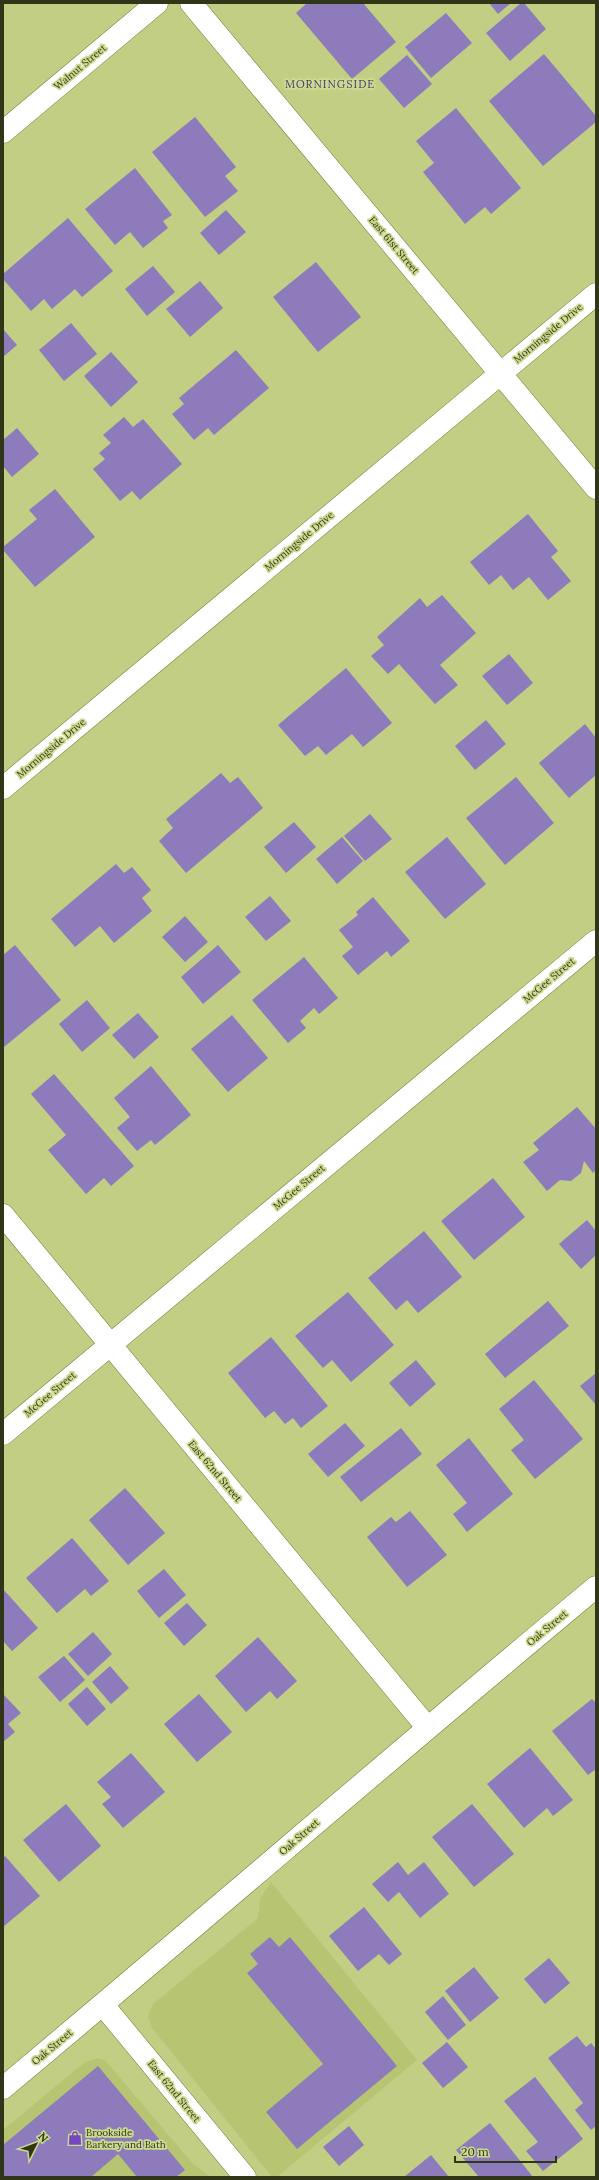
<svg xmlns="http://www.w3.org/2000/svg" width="599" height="2180" viewBox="0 0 599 2180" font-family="Lora,serif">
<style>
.built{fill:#b7c573}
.building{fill:#8e7bbb}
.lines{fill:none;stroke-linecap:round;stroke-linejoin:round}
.minor-casing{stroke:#717c34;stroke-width:23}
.minor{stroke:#fff;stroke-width:22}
.labels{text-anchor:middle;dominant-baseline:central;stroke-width:3.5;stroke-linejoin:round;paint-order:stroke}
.street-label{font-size:10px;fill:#313618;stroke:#cddb91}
.poi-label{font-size:10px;fill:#313618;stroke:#cddb91;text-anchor:start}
.neighbourhood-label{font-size:11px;letter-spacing:1px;fill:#4a3571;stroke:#cddb91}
</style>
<rect width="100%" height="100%" fill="#c1ce84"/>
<path class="built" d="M271,1882L417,2060L277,2177H272L152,2028L148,2016L153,2004L258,1918L260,1899Z
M97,2058L105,2060L193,2164L211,2177H3V2130L85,2062Z"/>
<path class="building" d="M307,3H363L396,42L352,79L296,13Z
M489,3H511L498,14Z
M521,3H524L546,29L510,61L486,33Z
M446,13L472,43L431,78L405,47Z
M544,54L596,116V122L543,166L489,101Z
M407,55L432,84L404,108L379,79Z
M456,108L521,188L491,214L485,207L465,224L423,172L434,163L416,141Z
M195,117L236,167L225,176L238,191L205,217L152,152Z
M135,168L172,215L163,221L168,228L143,248L130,232L115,245L85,209Z
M226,210L246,232L219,255L200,233Z
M68,218L113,271L82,297L75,289L52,309L44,299L31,311L3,279V274Z
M316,262L361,317L318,352L273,297Z
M153,266L175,292L147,316L125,289Z
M200,281L223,308L190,337L166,309Z
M71,323L97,354L64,381L39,350Z
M3,329L17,345L3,357Z
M236,350L269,388L214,435L208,428L194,440L172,414L184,404L179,398Z
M111,352L138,382L111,407L84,376Z
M124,417L133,427L143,419L182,464L140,500L132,491L120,501L93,469L105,459L99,453L111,443L103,435Z
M17,428L39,454L12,477L3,466V440Z
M55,489L95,537L35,587L3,550V547L37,519L29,510Z
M528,514L558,551L551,557L571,581L548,600L529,577L513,590L501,575L489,585L470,562Z
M442,595L476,633L440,665L458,685L435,704L399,664L388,674L371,656L384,645L377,637L420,598L427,607Z
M509,654L533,683L507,705L482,676Z
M346,668L392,723L363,747L352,734L326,755L318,746L305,756L278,725Z
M486,720L506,744L475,770L455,746Z
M585,724L596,738V775L569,798L539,763Z
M221,773L230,783L238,777L263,808L186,873L159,841L173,828L166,819Z
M516,777L554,823L505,865L466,818Z
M370,814L392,839L365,861L344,836Z
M294,822L316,847L286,873L264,847Z
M342,837L363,861L337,884L316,859Z
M447,837L486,884L445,919L405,872Z
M116,864L124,873L132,867L151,890L142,898L152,911L114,943L100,926L75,947L51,919Z
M270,896L291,921L266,941L245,917Z
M373,897L410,941L391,957L387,951L358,975L342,956L353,947L339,930L358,915L356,912Z
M185,916L208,942L185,962L162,937Z
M15,945L61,1000L4,1047L3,955Z
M218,945L241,972L203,1004L181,977Z
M304,957L338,998L319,1014L314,1008L300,1021L306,1028L288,1043L252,1000Z
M87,1000L110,1028L82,1052L59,1024Z
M138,1013L159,1037L134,1059L112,1035Z
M232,1015L268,1058L228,1092L191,1049Z
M151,1066L191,1115L155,1145L151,1140L137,1151L117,1128L130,1117L114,1098Z
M54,1074L134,1166L111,1186L104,1178L86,1194L48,1150L66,1135L31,1094Z
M577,1107L596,1129V1170L593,1173L584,1161L581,1173L571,1181L560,1180L547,1191L523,1162L539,1150L533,1143Z
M493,1178L525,1217L474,1260L441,1221Z
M587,1220L596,1231V1255L581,1269L559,1244Z
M424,1231L462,1277L418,1313L407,1300L396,1310L368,1278Z
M348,1292L394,1345L351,1382L332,1360L323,1368L295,1336Z
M548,1301L569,1326L505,1378L485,1354Z
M271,1337L328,1406L301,1428L293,1418L285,1424L274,1411L265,1418L228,1373Z
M416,1360L436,1384L410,1407L389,1383Z
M596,1373V1405L580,1386Z
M534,1380L583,1439L535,1479L511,1450L524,1440L499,1409Z
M345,1423L365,1446L328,1477L308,1454Z
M401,1428L422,1454L361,1502L340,1477Z
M469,1438L513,1494L467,1532L453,1514L467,1503L436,1465Z
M125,1488L165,1533L128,1565L89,1520Z
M410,1511L447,1555L407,1587L367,1537L391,1517L396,1522Z
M72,1538L109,1581L91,1596L85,1589L57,1613L26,1578Z
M164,1569L186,1595L159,1618L137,1591Z
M3,1589L38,1628L12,1651L3,1641Z
M187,1603L207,1625L184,1646L164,1623Z
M93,1632L112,1654L88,1676L68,1654Z
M258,1637L297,1681L277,1699L270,1691L246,1712L215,1676Z
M64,1656L85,1680L60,1702L38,1677Z
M110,1666L129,1688L111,1704L92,1682Z
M87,1687L106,1709L87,1726L68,1704Z
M3,1694L21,1713L8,1724L15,1732L3,1742Z
M199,1694L232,1732L197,1762L164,1724Z
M592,1699L596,1703V1769L588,1775L552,1731Z
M530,1748L573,1800L553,1816L547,1808L524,1828L487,1784Z
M131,1753L165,1792L123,1828L102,1804L111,1797L97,1782Z
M66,1804L101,1846L59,1882L23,1840Z
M472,1804L514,1854L474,1887L432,1837Z
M5,1856L40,1896L3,1927V1858Z
M398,1862L408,1875L424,1862L449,1894L420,1918L399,1892L388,1902L372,1884Z
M364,1907L402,1954L389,1965L379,1954L358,1971L329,1936Z
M270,1937L279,1947L290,1937L397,2066L297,2149L266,2112L323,2064L247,1973L258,1964L250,1954Z
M549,1958L570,1983L545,2004L524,1979Z
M474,1967L499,1998L470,2022L445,1991Z
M443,1996L466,2025L448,2040L425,2012Z
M577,2036L586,2047L591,2043L596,2049V2126L591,2130L575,2110L583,2103L548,2058Z
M447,2042L468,2067L443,2088L422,2063Z
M98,2066L185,2170L176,2177H137L118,2154L91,2177H3V2145Z
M535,2077L583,2139L543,2171L526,2151L538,2142L504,2101Z
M490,2123L533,2177H479L456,2150Z
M349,2126L364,2145L339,2166L323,2147Z
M431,2155L449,2177H404Z"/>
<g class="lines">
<defs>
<path id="minor" d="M191,3L596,488
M3,132L157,3
M3,788L596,294
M3,1215L427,1727
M3,1434L596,941
M103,2005L245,2177
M3,2088C202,1922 397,1752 596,1587"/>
</defs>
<use href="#minor" class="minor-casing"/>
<use href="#minor" class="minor"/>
</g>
<defs>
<symbol id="shop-bare" viewBox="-9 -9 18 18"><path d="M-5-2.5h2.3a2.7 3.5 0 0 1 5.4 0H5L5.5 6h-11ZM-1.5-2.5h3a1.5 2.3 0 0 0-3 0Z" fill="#7548c0" stroke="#cddb91" stroke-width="2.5" paint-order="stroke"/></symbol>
</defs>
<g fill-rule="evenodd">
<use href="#shop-bare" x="65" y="2128" width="20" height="20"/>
</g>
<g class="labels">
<g class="street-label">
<text transform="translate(80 67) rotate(-40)">Walnut Street</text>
<text transform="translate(394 245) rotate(50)">East 61st Street</text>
<text transform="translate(548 333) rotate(-40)">Morningside Drive</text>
<text transform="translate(299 541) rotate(-40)">Morningside Drive</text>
<text transform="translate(51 748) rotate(-40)">Morningside Drive</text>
<text transform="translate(549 980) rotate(-40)">McGee Street</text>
<text transform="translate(299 1187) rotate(-40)">McGee Street</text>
<text transform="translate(50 1394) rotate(-40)">McGee Street</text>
<text transform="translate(215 1471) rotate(50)">East 62nd Street</text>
<text transform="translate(547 1628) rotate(-40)">Oak Street</text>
<text transform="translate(299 1837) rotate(-41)">Oak Street</text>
<text transform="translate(52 2047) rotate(-40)">Oak Street</text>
<text transform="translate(174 2091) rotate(51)">East 62nd Street</text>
</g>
<g class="poi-label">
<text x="86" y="2132">Brookside<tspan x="86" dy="12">Barkery and Bath</tspan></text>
</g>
<g class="neighbourhood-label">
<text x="330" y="84">MORNINGSIDE</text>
</g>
</g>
<rect width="599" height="2180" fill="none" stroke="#313618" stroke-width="8"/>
<g transform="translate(36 2144) rotate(48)" stroke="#cddb91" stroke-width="3" paint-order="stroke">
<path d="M0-3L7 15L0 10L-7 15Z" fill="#313618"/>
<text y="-6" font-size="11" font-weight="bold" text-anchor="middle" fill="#313618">N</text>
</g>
<path d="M455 2156v6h101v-6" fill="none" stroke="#313618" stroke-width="2"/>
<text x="461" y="2156" font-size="12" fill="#313618" stroke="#cddb91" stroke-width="3" paint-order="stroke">20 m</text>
</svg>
